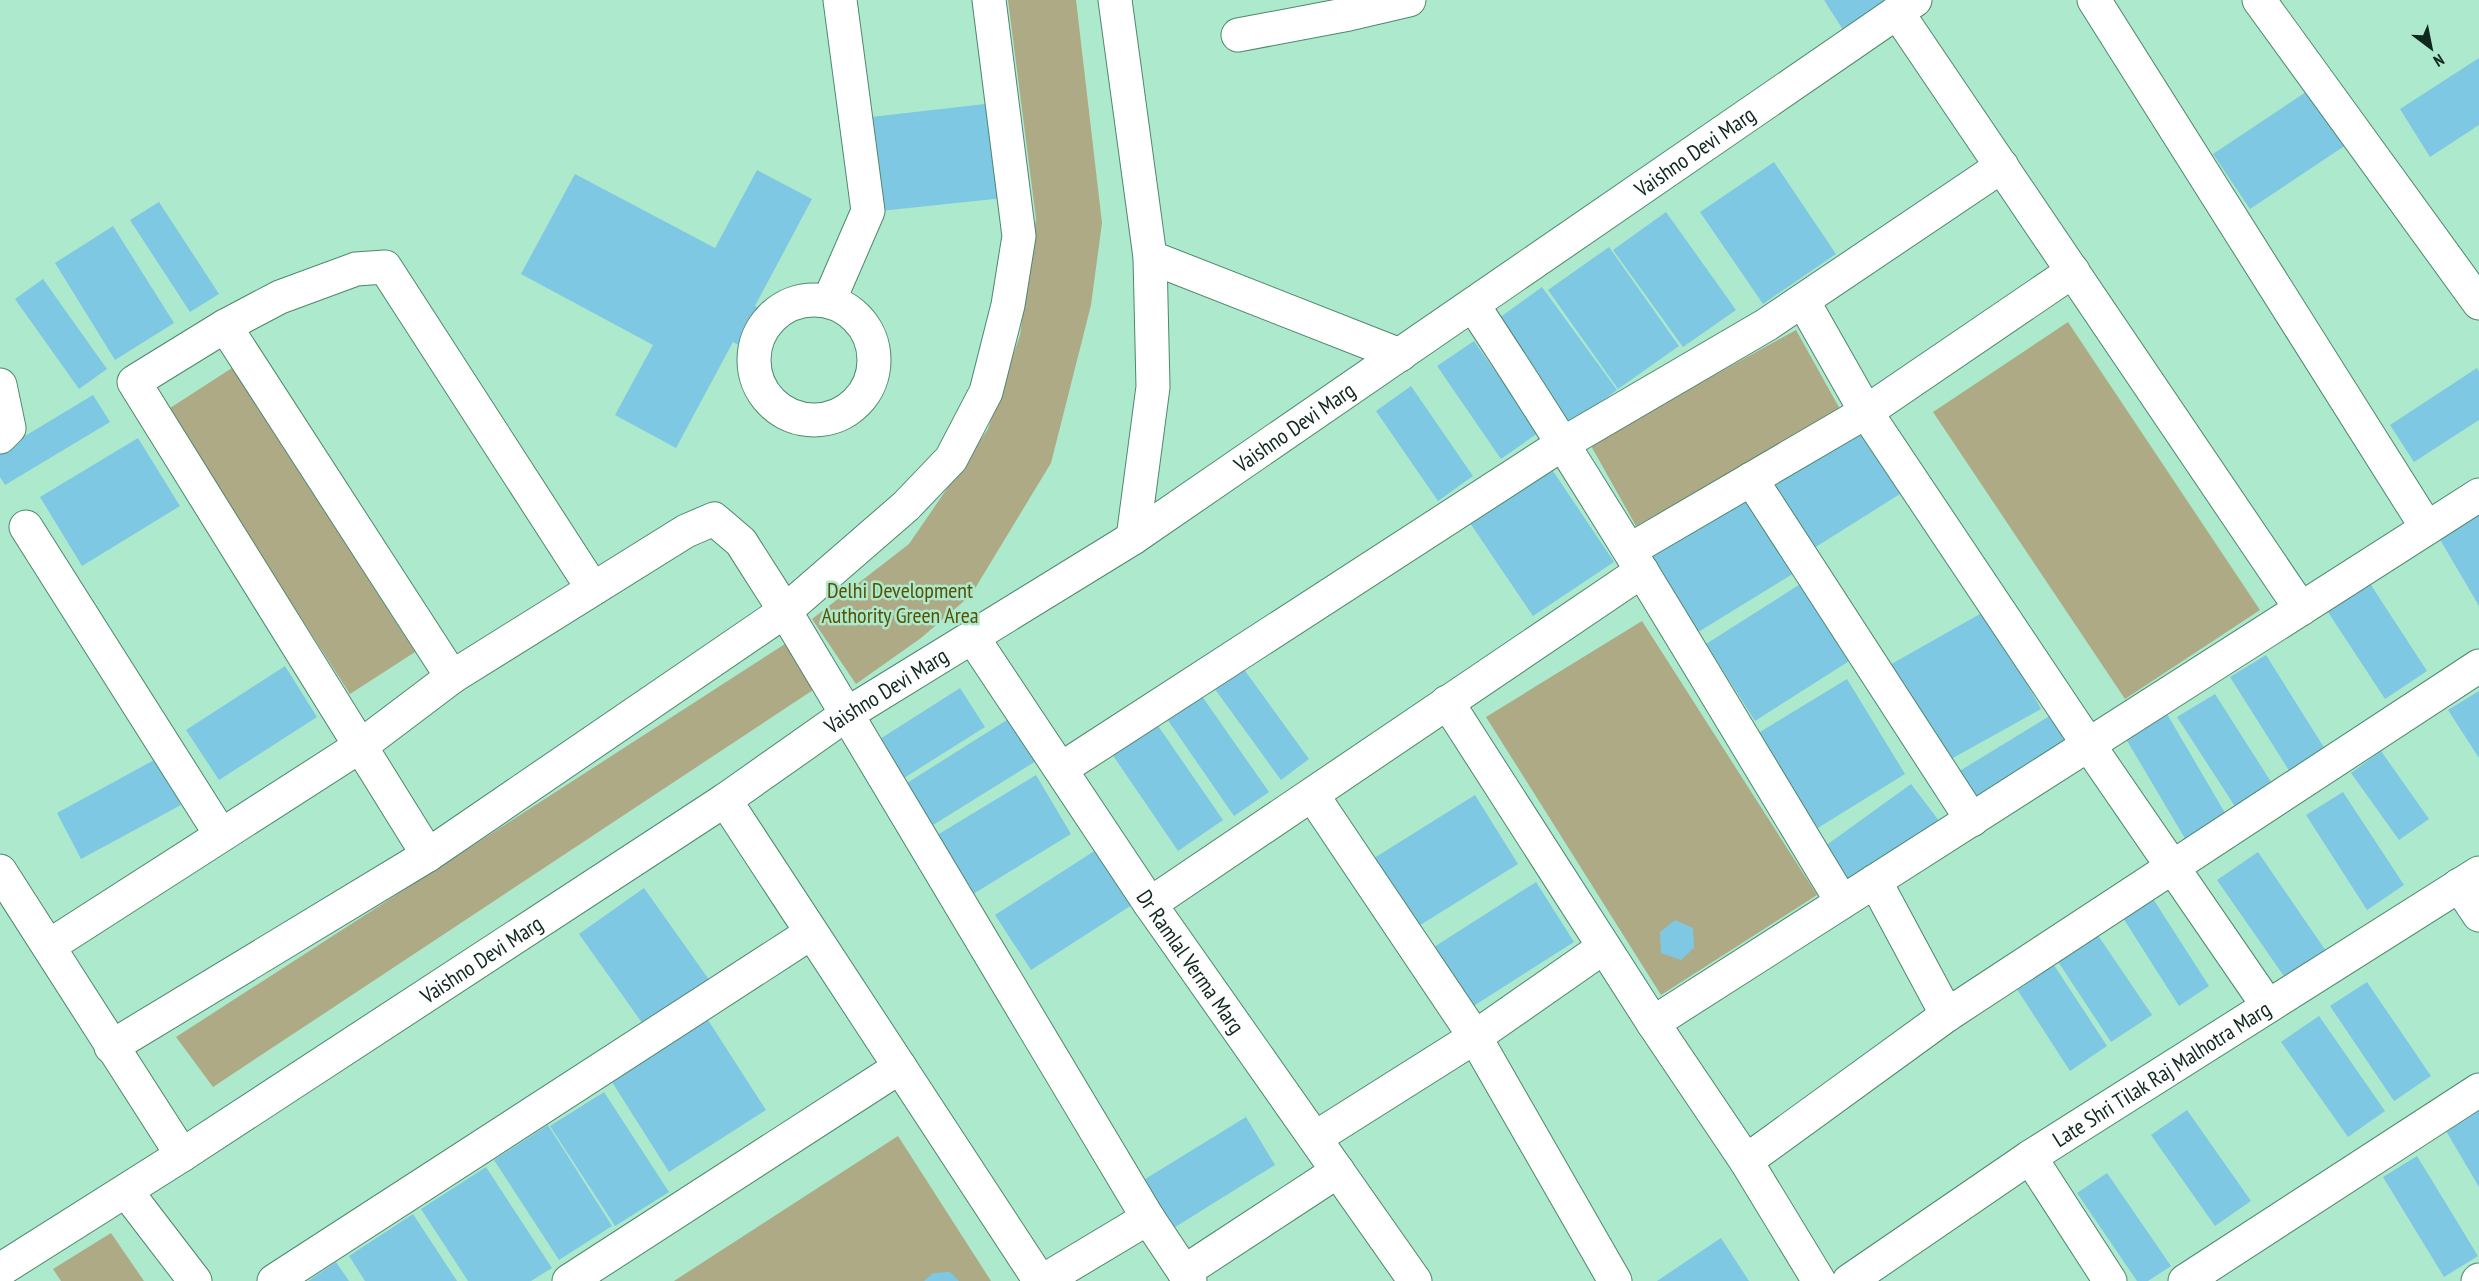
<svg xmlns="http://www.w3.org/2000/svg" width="2479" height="1281" viewBox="0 0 2479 1281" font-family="'PT Sans Narrow',sans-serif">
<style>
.green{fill:#adaa85}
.building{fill:#7fc8e3}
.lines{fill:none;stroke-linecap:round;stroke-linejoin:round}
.minor-casing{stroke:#4e876d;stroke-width:35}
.minor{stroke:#fff;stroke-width:33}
.labels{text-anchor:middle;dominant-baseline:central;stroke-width:5;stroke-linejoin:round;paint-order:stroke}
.street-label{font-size:22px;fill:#10281e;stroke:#ade9cc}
.park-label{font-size:22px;fill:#585102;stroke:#ade9cc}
</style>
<rect width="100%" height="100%" fill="#ade9cc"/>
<path class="green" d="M1008,0H1076L1102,223L1091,305L1051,463L971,595L921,638L856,684L812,619L909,544L988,429L1020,335L1036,219Z
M2068,322L2260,610L2125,699L1933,412Z
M1796,330L1841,411L1636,526L1590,444Z
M232,368L415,652L350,694L167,410Z
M1642,621L1817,895L1661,995L1486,717Z
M785,644L813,690L213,1087L176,1037Z
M898,1136L991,1281H674Z
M111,1233L144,1281H61L53,1269Z"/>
<path class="building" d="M1824,0H1883L1888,7L1845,33Z
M2479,58V125L2430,157L2400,109Z
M2315,86L2352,141L2250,209L2213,154Z
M994,103L1004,198L880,211L871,117Z
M1774,162L1836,254L1763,304L1700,212Z
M757,170L812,199L755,306L785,321L765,359L733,342L676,448L615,415L653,345L521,274L575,174L715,248Z
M159,202L219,294L190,312L130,220Z
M1666,212L1736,310L1683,347L1613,250Z
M113,226L174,323L115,360L55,263Z
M1609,247L1679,346L1618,389L1548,290Z
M43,279L107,369L79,389L15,299Z
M1542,287L1617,390L1566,427L1491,324Z
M1474,341L1538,433L1501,459L1437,366Z
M2477,368L2479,372V420L2414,462L2390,425Z
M1411,386L1473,476L1438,501L1376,411Z
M93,395L110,422L5,485L0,477V451Z
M1854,421L1900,494L1803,555L1757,482Z
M138,438L180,506L82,566L40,497Z
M1547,462L1614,562L1533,616L1466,517Z
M1751,492L1799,570L1695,634L1647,555Z
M2479,513V606L2435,531Z
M1805,581L1854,658L1755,721L1706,644Z
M2369,582L2427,671L2385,699L2326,609Z
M1987,610L2041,709L1942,764L1888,666Z
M2266,655L2330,757L2295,780L2230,677Z
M1238,661L1309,759L1281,780L1209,681Z
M285,666L317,717L219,780L186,730Z
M1847,679L1905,774L1805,836L1747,740Z
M960,688L985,727L904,778L880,739Z
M2479,691V758L2448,710Z
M1199,692L1269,792L1234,816L1165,716Z
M2215,694L2273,785L2236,808L2177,717Z
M2056,712L2077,745L1973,809L1953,775Z
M2167,714L2228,818L2187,842L2126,739Z
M1010,718L1036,761L933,825L907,783Z
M1154,720L1223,820L1178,851L1110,751Z
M2381,751L2429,819L2399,840L2351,773Z
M156,759L181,805L81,859L57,813Z
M1036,775L1071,834L965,899L929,840Z
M1911,784L1940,822L1849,888L1821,849Z
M2343,792L2404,885L2367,910L2306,815Z
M1475,795L1518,864L1414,929L1371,860Z
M1099,848L1135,903L1031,970L995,915Z
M2258,852L2328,954L2288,982L2217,880Z
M1536,882L1574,942L1472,1007L1434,947Z
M644,888L710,981L645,1027L579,934Z
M2148,891L2209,986L2179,1006L2118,910Z
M1675,920L1693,928L1694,948L1681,960L1661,953L1660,932Z
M2093,928L2152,1015L2111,1042L2053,954Z
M2048,956L2107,1046L2070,1071L2011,980Z
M2367,982L2431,1076L2394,1101L2330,1006Z
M2319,1016L2385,1111L2348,1137L2281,1042Z
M708,1020L766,1110L669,1172L612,1082Z
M604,1092L669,1192L615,1226L550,1126Z
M2479,1095V1187L2439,1119Z
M2187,1110L2251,1201L2215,1226L2151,1135Z
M1246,1117L1275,1165L1172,1229L1142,1181Z
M548,1125L612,1226L559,1260L494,1160Z
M2417,1156L2478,1256L2444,1277L2383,1177Z
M486,1167L552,1268L531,1281H468L421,1209Z
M2107,1173L2171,1266L2148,1281H2137L2077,1193Z
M413,1214L457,1281H365L349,1256Z
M1721,1238L1749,1281H1657Z
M336,1262L349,1281H308Z
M950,1272L959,1281H924L933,1273Z"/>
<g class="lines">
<defs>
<g id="minor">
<path d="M1115,0L1150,257L1153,387L1133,538"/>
<path d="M2094,0L2427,528"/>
<path d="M2259,0L2479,303"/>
<path d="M1897,12L2301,609"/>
<path d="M1238,35L1349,14L1409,0"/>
<path d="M1150,257L1400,355"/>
<circle cx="814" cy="360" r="60"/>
<path d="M829,301L868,211L840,0"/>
<path d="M1803,301L1866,412L2088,744L2268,1006"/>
<path d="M1473,305C1602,500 1721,702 1842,902"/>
<path d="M225,326L452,677L686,531L714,519L741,542L785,611L1148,1218L1190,1281"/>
<path d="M0,385L9,428L0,437"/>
<path d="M1751,479L1972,820"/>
<path d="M26,527L221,835"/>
<path d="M1630,550L1866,412L2073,271"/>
<path id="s1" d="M973,638L1150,904L1415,1281"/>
<path d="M1447,702L1653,1023L1746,1161L1819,1281"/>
<path d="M1061,769L1564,443L1766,325L2002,166"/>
<path d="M1313,796L1475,1037L1615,1281"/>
<path d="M725,800L1040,1281"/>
<path d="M428,855L134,382L225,326L280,297L356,269L385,267L593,589"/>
<path d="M0,871L182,1155"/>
<path d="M1875,881L1947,1015"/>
<path d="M2459,885L2479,915"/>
<path d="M1150,904L1642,571"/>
<path d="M49,946L362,745L452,677"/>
<path d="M1653,1023L2479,495"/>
<path d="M111,1047L428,855L785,611L906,506L951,459L986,392L1008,305L1019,236L989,0"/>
<path d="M1315,1138L1475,1037L1604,947"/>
<path d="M2030,1157L2110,1281"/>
<path d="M1746,1161L1947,1015L2479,666"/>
<path d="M126,1191L195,1281"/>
<path id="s2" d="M0,1270L182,1155L725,800L847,714L1133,538L1915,0"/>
<path d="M1184,1272L1338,1171"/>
<path d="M274,1281L811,933"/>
<path d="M569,1281L900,1067"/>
<path d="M1043,1281L1148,1218"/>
<path id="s3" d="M1849,1281L2030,1157L2479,873"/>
<path d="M2185,1281L2479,1090"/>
<path d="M2478,1281L2479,1280"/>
</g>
</defs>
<use href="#minor" class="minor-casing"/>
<use href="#minor" class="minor"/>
</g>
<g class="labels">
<g class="street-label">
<text stroke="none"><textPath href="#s2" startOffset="2031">Vaishno Devi Marg</textPath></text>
<text stroke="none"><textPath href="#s2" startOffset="1545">Vaishno Devi Marg</textPath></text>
<text stroke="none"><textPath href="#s2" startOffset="1059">Vaishno Devi Marg</textPath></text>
<text stroke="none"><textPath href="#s2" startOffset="573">Vaishno Devi Marg</textPath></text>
<text stroke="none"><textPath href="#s1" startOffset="390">Dr Ramlal Verma Marg</textPath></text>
<text stroke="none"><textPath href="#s3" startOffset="375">Late Shri Tilak Raj Malhotra Marg</textPath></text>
</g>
<g class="park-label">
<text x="900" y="590">Delhi Development<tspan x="900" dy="25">Authority Green Area</tspan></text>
</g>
</g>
<g transform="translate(2431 48) rotate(148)" stroke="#ade9cc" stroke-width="4.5" paint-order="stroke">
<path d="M0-4.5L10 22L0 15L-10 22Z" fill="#10281e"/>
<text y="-9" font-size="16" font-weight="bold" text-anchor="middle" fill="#10281e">N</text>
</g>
</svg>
